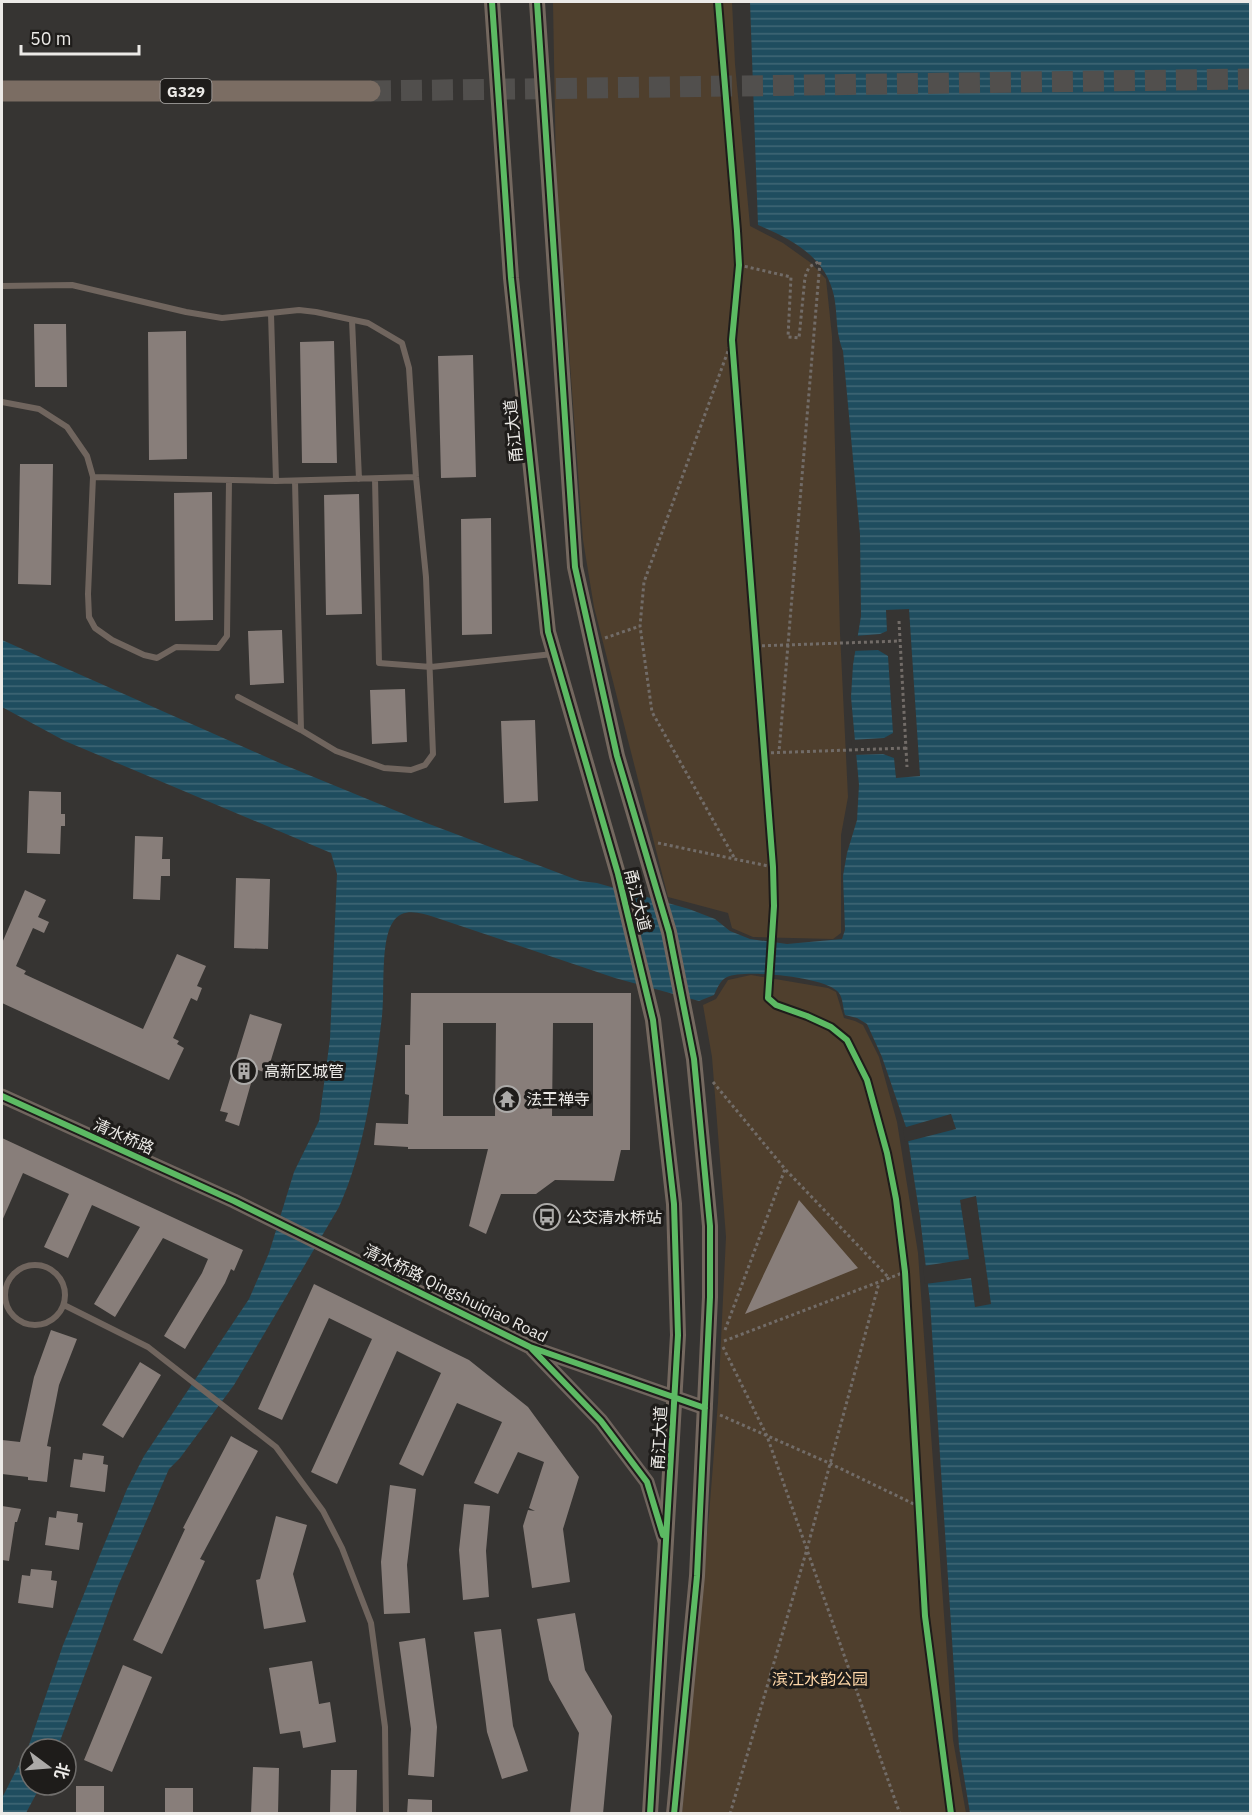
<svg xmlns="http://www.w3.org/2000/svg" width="1252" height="1815" viewBox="0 0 1252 1815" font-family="'IBM Plex Sans','Noto Sans SC',sans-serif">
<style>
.park{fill:#4f3f2d}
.water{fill:url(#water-rules)}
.pier{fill:#363432}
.building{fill:#887e7a;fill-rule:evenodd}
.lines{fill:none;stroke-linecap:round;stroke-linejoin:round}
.trunk-tunnel{stroke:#514f4d;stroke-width:21;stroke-dasharray:21 10;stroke-linecap:butt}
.path{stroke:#726c68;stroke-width:3;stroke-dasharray:3 3;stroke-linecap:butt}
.service{stroke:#70655e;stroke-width:6}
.tertiary{stroke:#70655e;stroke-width:15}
.secondary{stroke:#74685f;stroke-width:16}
.trunk{stroke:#7b6d63;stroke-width:21}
.cycleway-casing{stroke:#1e1c1a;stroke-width:10}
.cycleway{stroke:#5cba63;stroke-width:6}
.labels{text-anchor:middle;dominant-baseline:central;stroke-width:6;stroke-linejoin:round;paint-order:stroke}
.shield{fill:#1e1c1a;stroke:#aeacaa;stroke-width:1.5}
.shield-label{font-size:15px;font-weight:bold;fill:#eceae7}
.street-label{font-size:16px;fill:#eceae7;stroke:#1e1c1a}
.poi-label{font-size:16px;fill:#eceae7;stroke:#1e1c1a;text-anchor:start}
.park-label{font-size:16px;fill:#fdd6a8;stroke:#1e1c1a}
</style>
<defs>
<pattern id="water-rules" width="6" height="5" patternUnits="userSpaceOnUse" patternTransform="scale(1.5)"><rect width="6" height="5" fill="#1f4d5f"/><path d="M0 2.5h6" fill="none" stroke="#406776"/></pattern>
</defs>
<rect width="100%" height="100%" fill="#363432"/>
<path class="park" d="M553,2H732L735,64L750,226L783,243L811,263L826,279L832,336L840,633L848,797L841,835V933L833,939L753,937L732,928L728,913L668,897L594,607L583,540L556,174Z
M751,975L828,988L836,992L844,1018L855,1021L863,1025L879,1057L897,1122L918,1253L953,1740L966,1813L682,1814L693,1663L709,1515L718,1402L726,1237L712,1057L703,1005L716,999L728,980Z"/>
<path class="water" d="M750,2H1250V1813H970L959,1747L930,1302L920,1217L906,1127L882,1057L867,1024L857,1018L845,1015C843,1009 843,998 839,993C828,977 745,969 727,977C720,980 717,989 714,995L699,1001L615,978L434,917C420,913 403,907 393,922C380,940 385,993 382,1016C375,1076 364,1153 339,1207L234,1385L180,1458L169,1469L118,1586L57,1749H30V1785H41L26,1813H2V1798L29,1745L63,1645L127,1489L144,1456L249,1299L269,1253L294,1172L319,1121L330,1039L337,874L331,853L65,741L2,707V640L282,764L416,819L580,881L597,883L689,909L715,919L730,931L750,939L787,944L842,939L845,930L843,876L847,853L857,820L859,785L851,697L853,665L861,616L860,534L843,351C835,329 838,317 834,296C826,257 792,239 758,225Z"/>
<path class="pier" d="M909,609L920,776L896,778L894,758L883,754L853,755L851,740L884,738L893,733L888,656L878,650L852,651L855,636L880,634L887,631L886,610Z
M951,1114L956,1129L905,1142L903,1128Z
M976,1196L991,1304L975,1307L971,1278L925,1284L923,1266L969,1259L960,1200Z"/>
<path class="building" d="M34,324H66L67,387H35Z
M186,331L187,459L149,460L148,332Z
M334,341L337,463H302L300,342Z
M473,355L476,477L441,478L438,356Z
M20,464H53L51,585L18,584Z
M212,492L213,620L175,621L174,493Z
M359,494L362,614L326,615L324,495Z
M491,518L492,634L462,635L461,519Z
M282,630L284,683L250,685L248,631Z
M405,689L407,742L372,744L370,690Z
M535,720L538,801L504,803L501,721Z
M29,791L61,792V814H65V826H61L60,854L27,853Z
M135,836L163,837L162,859H170V876H161L160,900L133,899Z
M236,878L270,879L268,949L234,948Z
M25,890L46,900L38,917L49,922L44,933L33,928L16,966L26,971L24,974L143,1029L177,954L206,966L197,986L202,988L197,1001L191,998L173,1038L179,1041L177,1044L184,1048L169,1080L2,1003V943Z
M411,993H631L630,1150H621L614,1181L555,1180L536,1194H501L486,1234L469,1226L488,1149H408V1147L374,1145L376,1123L408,1124L409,1095L405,1094V1045H410ZM443,1023H496L495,1116H443ZM553,1023H593V1116H552Z
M250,1014L282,1024L267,1073L255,1069L239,1126L225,1121L228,1113L220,1111Z
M2,1138L243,1250L234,1271L231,1269L225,1283L185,1349L164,1336L202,1273L208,1259L163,1238L115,1317L94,1304L140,1227L92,1205L68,1258L44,1247L69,1194L23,1173L2,1221Z
M799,1200L858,1268L745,1314Z
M314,1284L469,1360L528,1407L579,1477L563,1529L570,1582L532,1588L523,1526L528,1510L535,1511L529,1508L544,1462L518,1452L498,1494L474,1483L502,1422L457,1403L423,1476L399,1464L441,1373L397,1351L337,1484L311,1472L372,1339L329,1318L282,1420L258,1409Z
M51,1330L77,1339L59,1385L47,1446L51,1447L47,1482L28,1480V1477L2,1474V1440L20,1442L34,1377Z
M140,1362L161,1375L123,1438L102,1425Z
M231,1436L258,1451L200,1559L205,1561L162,1654L133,1640L185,1529L183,1528Z
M83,1453L104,1456L103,1464L108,1465L105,1492L70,1487L74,1459L82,1460Z
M390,1485L416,1489L407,1565L410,1613L384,1614L381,1562Z
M464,1504L490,1506L486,1551L489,1597L463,1600L459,1550Z
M2,1506L21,1509L17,1522H15L9,1561L2,1560Z
M57,1511L78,1514L77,1522L83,1523L79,1550L45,1545L49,1517L56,1518Z
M276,1516L307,1525L293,1574L306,1622L264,1629L256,1580L260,1579Z
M31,1569L52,1571L51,1580L57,1581L53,1608L18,1603L22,1575L30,1576Z
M575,1613L585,1670L612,1716L603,1814H570L579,1733L549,1680L537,1619Z
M501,1629L513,1726L528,1771L502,1779L487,1732L474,1632Z
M425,1638L437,1727L434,1777L408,1775L411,1729L399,1642Z
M312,1661L319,1704L330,1702L336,1742L303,1748L300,1731L280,1734L269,1668Z
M123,1665L152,1677L112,1772L84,1760Z
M253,1767L279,1768L278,1814H251Z
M331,1770H357L356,1814H330Z
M76,1786H104V1814H76Z
M165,1788H193V1814H165Z
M408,1799L432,1800V1814H407Z"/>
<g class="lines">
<path class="trunk-tunnel" d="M370,91L1250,79"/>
<path class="path" d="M739,265L791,277L788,337L799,338L805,277L809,267L820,261L779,752
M732,340L644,582L640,626L652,712L735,859
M899,621L907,767
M605,638L640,626
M756,646L900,641
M765,753L907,748
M658,843L773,867
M713,1082L785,1169L890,1279
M725,1330L785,1169
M724,1341L905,1272
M723,1347L767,1436L900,1814
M720,1415L829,1463L918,1506
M730,1814L807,1549L879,1283"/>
<path class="service" d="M2,286L72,285L186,312L222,318L299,310L316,312L368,323L402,343L409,368L416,477L426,577L433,754L425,765L411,770L384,768L336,751L301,730L238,697
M271,314L276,481
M352,320L359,479
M2,402L39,409L67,427L87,456L93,477L88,594L89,617L95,628L112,640L144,655L157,658L176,647L218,648L227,636L229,481
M93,477L276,481L416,477
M375,479L379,663L431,667L553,654
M295,481L301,730
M5 1295a30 30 0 1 1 60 0a30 30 0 1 1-60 0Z
M64,1305L148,1347L276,1447L323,1511L342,1548L371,1623L385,1727L386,1814"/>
<path class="tertiary" d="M2,1096L234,1201L530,1347L705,1408
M532,1349L601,1421L647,1482L665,1541"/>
<path class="secondary" d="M492,2L511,278L548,632L618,874L653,1020L674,1204L678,1335L650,1814
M537,2L575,567L617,756L669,932L694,1059L710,1226V1297L697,1576L674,1814"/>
<path class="trunk" d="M2,91H370"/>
<defs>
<path id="cycleway" d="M492,2L511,278L548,632L618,874L653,1020L674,1204L678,1335L650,1814
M537,2L575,567L617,756L669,932L694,1059L710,1226V1297L697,1576L674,1814
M718,2L737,231L739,265L732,340L773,867L774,906L768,998L776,1005L807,1016L831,1027L847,1040L867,1080L887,1153L896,1199L905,1272L925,1616L951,1814
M2,1096L234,1201L530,1347L705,1408
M532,1349L601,1421L647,1482L663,1535"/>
</defs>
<use href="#cycleway" class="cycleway-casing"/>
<use href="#cycleway" class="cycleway"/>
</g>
<defs>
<symbol id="building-ring" viewBox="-11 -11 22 22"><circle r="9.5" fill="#1e1c1a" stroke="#acaaa8" stroke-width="1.5"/><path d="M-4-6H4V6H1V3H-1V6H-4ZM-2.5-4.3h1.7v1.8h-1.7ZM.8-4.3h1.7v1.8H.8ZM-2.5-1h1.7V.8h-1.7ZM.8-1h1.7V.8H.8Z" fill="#acaaa8"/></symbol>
<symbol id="temple-ring" viewBox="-11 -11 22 22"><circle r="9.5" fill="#1e1c1a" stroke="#acaaa8" stroke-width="1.5"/><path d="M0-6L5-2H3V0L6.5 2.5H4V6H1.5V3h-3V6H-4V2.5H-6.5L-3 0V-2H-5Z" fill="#acaaa8"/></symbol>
<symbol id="bus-ring" viewBox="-11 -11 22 22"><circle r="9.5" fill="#1e1c1a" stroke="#acaaa8" stroke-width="1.5"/><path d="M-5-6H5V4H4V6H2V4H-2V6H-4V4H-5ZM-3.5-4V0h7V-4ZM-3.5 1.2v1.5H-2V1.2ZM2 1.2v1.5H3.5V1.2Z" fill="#acaaa8"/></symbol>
</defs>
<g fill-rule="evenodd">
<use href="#building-ring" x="229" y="1056" width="30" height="30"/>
<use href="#temple-ring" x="492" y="1084" width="30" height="30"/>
<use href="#bus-ring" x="532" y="1202" width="30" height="30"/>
</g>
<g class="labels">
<rect class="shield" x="160.5" y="79" width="51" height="24" rx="4.5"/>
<g class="shield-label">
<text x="186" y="91">G329</text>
</g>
<g class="street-label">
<text transform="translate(513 431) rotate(-96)">甬江大道</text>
<text transform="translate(638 900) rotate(76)">甬江大道</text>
<text transform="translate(124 1136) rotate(24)">清水桥路</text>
<text transform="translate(456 1293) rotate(26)">清水桥路 Qingshuiqiao Road</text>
<text transform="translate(659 1438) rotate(-87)">甬江大道</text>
</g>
<g class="poi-label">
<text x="264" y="1071">高新区城管</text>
<text x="526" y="1099">法王禅寺</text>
<text x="566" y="1217">公交清水桥站</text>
</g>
<g class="park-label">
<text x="820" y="1679">滨江水韵公园</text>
</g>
</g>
<rect width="1252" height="1815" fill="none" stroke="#eceae7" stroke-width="6"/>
<g transform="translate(48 1767) rotate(106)"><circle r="28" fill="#1e1c1a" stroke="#706e6c" stroke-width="1.5"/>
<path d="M0-4.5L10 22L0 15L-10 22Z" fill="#acaaa8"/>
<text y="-9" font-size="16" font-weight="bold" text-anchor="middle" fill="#eceae7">北</text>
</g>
<path d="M21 45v9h118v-9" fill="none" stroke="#eceae7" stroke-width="3"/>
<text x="30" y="45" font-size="18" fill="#eceae7" stroke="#1e1c1a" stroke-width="4.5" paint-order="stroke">50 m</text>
</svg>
